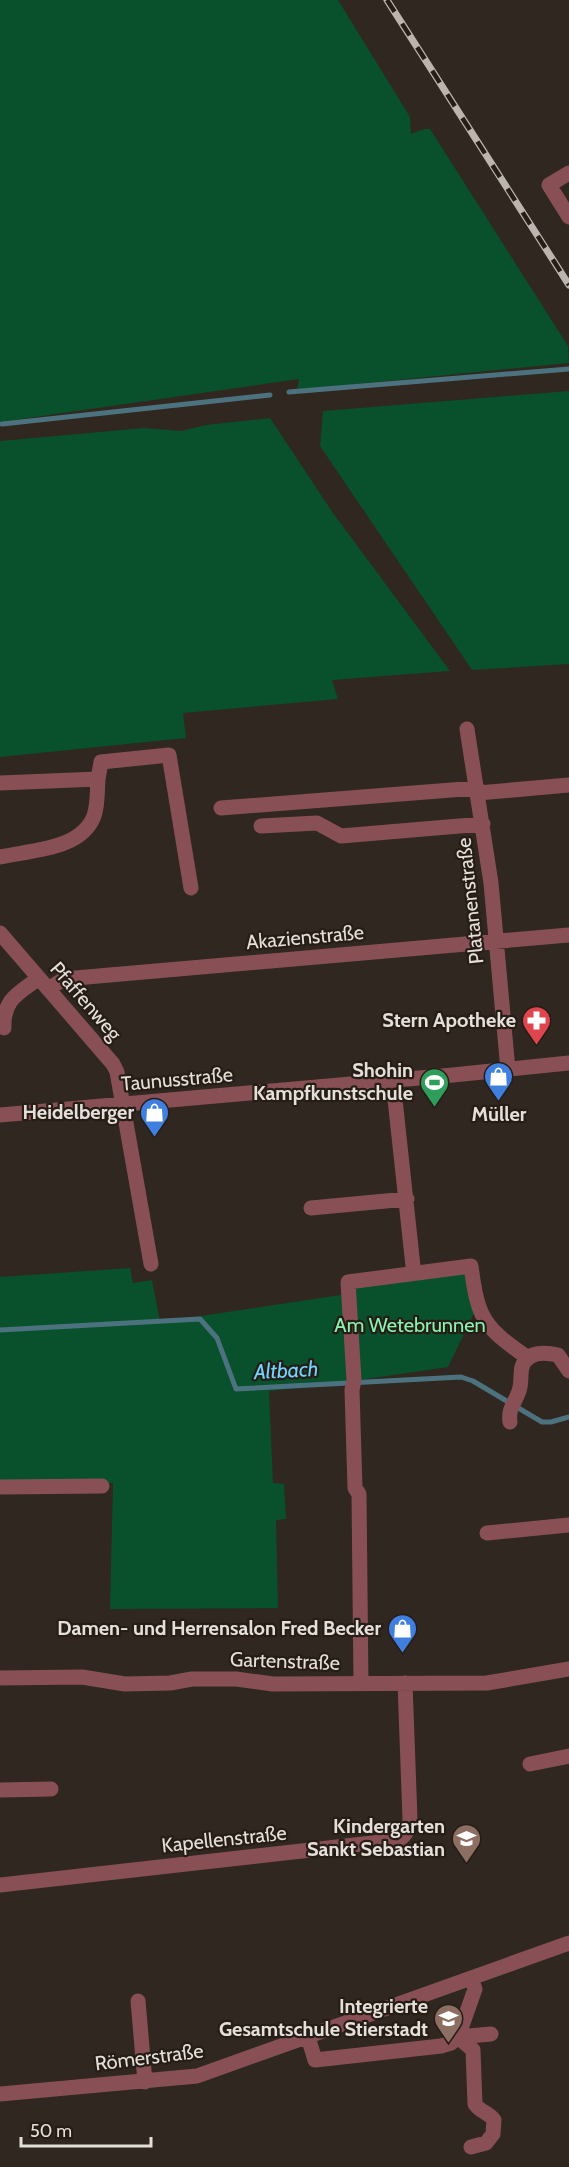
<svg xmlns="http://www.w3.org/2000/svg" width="569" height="2167" viewBox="0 0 569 2167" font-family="Cabin,sans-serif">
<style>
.green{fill:#09502c}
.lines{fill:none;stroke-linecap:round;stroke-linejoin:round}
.stream{stroke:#4d727f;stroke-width:5}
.minor{stroke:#885055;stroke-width:15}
.rail-casing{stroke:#bbb4af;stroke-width:7}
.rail{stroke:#261d16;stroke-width:4.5;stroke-dasharray:14;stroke-linecap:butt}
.labels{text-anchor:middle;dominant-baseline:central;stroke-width:4.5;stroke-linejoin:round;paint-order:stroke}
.street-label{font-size:20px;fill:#e5dfda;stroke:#261d16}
.poi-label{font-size:20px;font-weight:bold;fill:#e5dfda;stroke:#261d16;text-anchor:end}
.park-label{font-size:20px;fill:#89f4b0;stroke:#261d16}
.water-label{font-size:21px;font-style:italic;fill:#71d5ff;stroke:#261d16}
</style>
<rect width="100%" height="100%" fill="#302720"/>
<path class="green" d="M0,0H338L410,117L411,134L424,129H430L568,346L569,363L297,390L299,379L0,422Z
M569,391V664L472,670L320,446L323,411Z
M270,418L333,513L450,671L332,680L338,699L183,713L186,738L0,757V441L144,428L181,431L206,425Z
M130,1268L133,1283L152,1280L160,1322L347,1294L346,1383L269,1391L273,1483L284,1484L286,1519L276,1520L278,1608L110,1609L113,1483L0,1484V1277Z
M471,1269L476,1309L448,1367L360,1380L354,1287Z"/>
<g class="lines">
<path class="stream" d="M289,392L569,369
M2,424L270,395
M0,1330L200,1319L217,1338L236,1389L461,1377L473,1381L542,1422H551L569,1417"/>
<path class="minor" d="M569,173L549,185L569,217
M467,729L491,883L508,1070
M0,783L98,779L101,762L169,755L191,888
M478,793L569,785
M221,808L477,788
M261,826L317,823L341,836L483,824
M0,857C31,850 81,850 94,816C98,805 97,791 98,779
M0,933L113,1064L117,1072L151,1264
M48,989L64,979L569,935
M4,1028C3,999 18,994 39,978
M393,1081L413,1266
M0,1115L453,1075L569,1063
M311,1208L407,1199
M510,1422C508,1408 515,1403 519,1391C522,1383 520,1375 522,1367C527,1351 545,1352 558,1355L569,1371
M0,1487L102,1486
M487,1533L569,1525
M0,1678L82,1677L125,1684L170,1683L192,1679H236L273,1684L487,1683L569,1669
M361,1684L359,1494L355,1488L352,1390L354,1380L348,1282L471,1266C478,1320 484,1327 528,1358
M530,1764L569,1756
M0,1790L51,1789
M0,1885L399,1840C407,1834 409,1829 410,1819L405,1683
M138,2001L145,2082
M308,2037L315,2060L441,2046L451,2043L458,2037L475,1989L471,1978
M0,2094L197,2076L569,1943
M471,2147L486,2143L493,2134L494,2120C489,2113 479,2111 475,2104L473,2050L458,2037L491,2034"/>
<defs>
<path id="rail" d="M387,0L569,285"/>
</defs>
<use href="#rail" class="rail-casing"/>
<use href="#rail" class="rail"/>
</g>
<defs>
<symbol id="pharmacy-pin" viewBox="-11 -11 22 30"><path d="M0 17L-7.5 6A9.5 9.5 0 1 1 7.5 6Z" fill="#e0444e" stroke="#261d16"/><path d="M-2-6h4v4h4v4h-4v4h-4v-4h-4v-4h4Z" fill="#fff"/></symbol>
<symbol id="shop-pin" viewBox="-11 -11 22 30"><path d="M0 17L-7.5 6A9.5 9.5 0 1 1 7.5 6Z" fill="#3f7fe0" stroke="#261d16"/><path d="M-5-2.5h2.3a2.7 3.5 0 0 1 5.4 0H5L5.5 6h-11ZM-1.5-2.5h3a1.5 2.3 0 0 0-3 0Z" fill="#fff"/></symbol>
<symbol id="stadium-pin" viewBox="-11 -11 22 30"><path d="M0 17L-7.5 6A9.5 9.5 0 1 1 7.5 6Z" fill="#2e9e5b" stroke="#261d16"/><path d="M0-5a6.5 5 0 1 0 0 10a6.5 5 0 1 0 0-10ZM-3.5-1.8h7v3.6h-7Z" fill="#fff"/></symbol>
<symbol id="school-pin" viewBox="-11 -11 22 30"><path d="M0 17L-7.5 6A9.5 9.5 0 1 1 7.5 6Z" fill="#8d6e63" stroke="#261d16"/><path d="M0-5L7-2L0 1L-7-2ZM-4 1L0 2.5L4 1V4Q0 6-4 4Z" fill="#fff"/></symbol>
</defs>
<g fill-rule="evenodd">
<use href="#pharmacy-pin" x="520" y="1004" width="33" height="45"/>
<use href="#shop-pin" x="482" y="1060" width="33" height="45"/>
<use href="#stadium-pin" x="418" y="1066" width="33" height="45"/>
<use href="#shop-pin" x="138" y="1096" width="33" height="45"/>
<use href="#shop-pin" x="386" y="1612" width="33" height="45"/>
<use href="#school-pin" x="450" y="1822" width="33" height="45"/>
<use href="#school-pin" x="432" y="2002" width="33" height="45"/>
</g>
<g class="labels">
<g class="street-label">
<text transform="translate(470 901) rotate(-96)">Platanenstraße</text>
<text transform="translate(305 937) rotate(-5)">Akazienstraße</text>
<text transform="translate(86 1001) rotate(49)">Pfaffenweg</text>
<text transform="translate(177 1079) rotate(-5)">Taunusstraße</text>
<text transform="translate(285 1661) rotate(2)">Gartenstraße</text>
<text transform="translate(224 1839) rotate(-6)">Kapellenstraße</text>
<text transform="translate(149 2057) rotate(-7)">Römerstraße</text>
</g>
<g class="poi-label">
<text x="516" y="1020">Stern Apotheke</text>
<text x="413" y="1070">Shohin<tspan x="413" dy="23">Kampfkunstschule</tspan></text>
<text x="134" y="1112">Heidelberger</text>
<text x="499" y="1114" text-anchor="middle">Müller</text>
<text x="381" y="1628">Damen- und Herrensalon Fred Becker</text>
<text x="445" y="1826">Kindergarten<tspan x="445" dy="23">Sankt Sebastian</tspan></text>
<text x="428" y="2006">Integrierte<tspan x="428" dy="23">Gesamtschule Stierstadt</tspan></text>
</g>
<g class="park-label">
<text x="410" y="1325">Am Wetebrunnen</text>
</g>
<g class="water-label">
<text transform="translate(286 1370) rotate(-3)">Altbach</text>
</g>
</g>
<path d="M21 2137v9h130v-9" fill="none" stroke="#e5dfda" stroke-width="3"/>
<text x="30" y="2137" font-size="18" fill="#e5dfda" stroke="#261d16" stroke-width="4.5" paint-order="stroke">50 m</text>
</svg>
